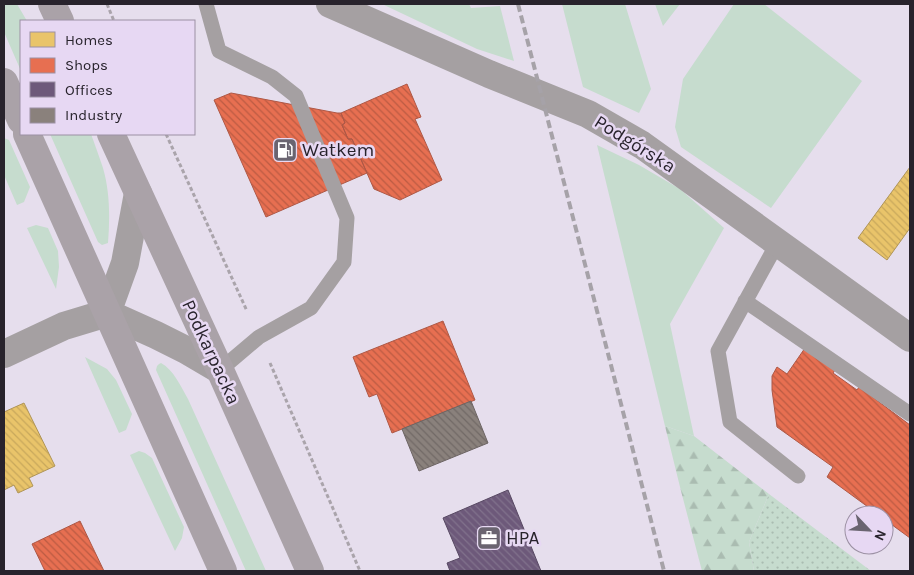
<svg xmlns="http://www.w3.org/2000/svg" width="914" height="575" viewBox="0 0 914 575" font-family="Karla,sans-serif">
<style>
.grass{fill:#c6dcce}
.forest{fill:url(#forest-firs)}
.garden{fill:url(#garden-dots)}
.homes{fill:url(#homes-back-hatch);stroke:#af9457}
.shops{fill:url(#shops-back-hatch);stroke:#ae5846}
.offices{fill:url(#offices-back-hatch);stroke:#584963}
.industry{fill:url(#industry-back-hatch);stroke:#6d6564}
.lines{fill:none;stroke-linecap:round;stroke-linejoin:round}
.path{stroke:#aaa4ab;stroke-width:3;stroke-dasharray:4 2.5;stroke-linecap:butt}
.lane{stroke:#a5a0a2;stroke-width:15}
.street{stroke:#a5a0a2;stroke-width:28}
.primary{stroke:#aaa2a8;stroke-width:28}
.rail{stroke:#a6a2a8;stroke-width:4;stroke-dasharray:8 4;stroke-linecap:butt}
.labels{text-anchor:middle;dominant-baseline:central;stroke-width:5;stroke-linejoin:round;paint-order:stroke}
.street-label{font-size:19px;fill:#28232c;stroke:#e7d8f3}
.poi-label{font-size:19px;fill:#28232c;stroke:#e7d8f3;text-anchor:start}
</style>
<defs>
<pattern id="forest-firs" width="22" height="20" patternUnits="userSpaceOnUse" patternTransform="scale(1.25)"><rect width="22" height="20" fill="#c6dcce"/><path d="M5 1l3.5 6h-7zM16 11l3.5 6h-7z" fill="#aabcb1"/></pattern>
<pattern id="garden-dots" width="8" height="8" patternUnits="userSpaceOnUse" patternTransform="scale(1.25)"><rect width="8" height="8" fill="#c6dcce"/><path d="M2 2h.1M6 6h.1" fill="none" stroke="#aabcb1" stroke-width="1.8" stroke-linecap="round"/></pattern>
<pattern id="homes-back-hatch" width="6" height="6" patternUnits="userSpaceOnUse" patternTransform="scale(1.25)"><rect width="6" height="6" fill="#e9c46a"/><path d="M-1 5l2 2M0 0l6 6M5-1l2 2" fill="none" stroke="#c8a85c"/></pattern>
<pattern id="shops-back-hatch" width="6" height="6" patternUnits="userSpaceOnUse" patternTransform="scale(1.25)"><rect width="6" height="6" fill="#e76f51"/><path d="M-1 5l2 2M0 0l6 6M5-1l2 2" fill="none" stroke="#bb5b43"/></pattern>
<pattern id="offices-back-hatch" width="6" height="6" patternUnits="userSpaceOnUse" patternTransform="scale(1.25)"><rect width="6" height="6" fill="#6d597a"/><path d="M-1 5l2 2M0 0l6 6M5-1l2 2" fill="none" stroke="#81728c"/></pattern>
<pattern id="industry-back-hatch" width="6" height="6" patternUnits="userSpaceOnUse" patternTransform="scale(1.25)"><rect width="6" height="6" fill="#8a817c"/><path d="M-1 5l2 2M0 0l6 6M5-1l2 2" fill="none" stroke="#716966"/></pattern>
</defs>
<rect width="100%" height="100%" fill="#e6deed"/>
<path class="grass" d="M4,4H17L27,21H21V71L4,32Z
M382,4H469L471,8L500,6L514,61L477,49Z
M562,4H625L651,89L639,113L583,87Z
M655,4H680L663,26Z
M734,4H764L862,81L771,208L681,147L675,127L683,79Z
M50,134H91C95,145 99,156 103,168C110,192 110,218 108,243L102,245L98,242Z
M4,138L9,140L30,187L24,202L17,205L4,175Z
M597,145L639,165L680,189L724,228L670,324L694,436L665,426Z
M36,225L48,228L58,251L59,267L56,289L27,228Z
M85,357L107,369L116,380L132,414L126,430L119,433Z
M161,363C174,370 181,387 188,399L266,571H246L156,370L157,366L159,364Z
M139,451L145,453L152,458L184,527L182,538L175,551L130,455Z"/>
<path class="forest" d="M665,426L694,436L769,494L749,542L754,571H702L681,491Z"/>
<path class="garden" d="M769,494L871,571H754L749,542Z"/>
<path class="homes" d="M910,167V228L887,260L858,238Z
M24,403L55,466L29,478L33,486L18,493L14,485L4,490V412Z"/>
<path class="shops" d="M407,84L421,117L415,119L442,180L400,200L374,189L352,139H348L342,125L345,123L341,113Z
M231,93L337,113H341L345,123L342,125L348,139H352L367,173L266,217L214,100Z
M443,321L475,400L392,433L377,394L369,397L353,357Z
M805,348L835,370L833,373L857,390L859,387L910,425V538L884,519V515H879L827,477L833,467L777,427L772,390V376L777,367L787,374Z
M80,521L104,571H45L32,544Z"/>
<path class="offices" d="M508,490L541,571H450L447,563L460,558L443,518Z"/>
<path class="industry" d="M471,401L488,443L419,471L402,429Z"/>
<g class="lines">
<path class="path" d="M107,4L114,21
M166,134L247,311
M270,363L360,571"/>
<path class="lane" d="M206,4L219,51L272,77L296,96L347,218L344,262L311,308L259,337L220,370
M778,242L718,351L730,422L798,476
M745,301L910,414"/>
<path class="street" d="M330,4L489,74L588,114L642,145L910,338
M107,313L125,263L138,193
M4,354L64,326L107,313L156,335L186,350L220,370"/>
<path class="primary" d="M52,4L60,21
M4,82L21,120
M27,134L223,571
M111,134L220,370L310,571"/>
<path class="rail" d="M518,4L664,571"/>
</g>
<defs>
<symbol id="fuel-square" viewBox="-11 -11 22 22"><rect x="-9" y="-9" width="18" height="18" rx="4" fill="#6a6470" stroke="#e7d8f3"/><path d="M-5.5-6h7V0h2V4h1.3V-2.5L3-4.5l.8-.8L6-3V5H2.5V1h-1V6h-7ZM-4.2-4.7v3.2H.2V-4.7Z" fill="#fff"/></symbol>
<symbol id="office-square" viewBox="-11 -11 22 22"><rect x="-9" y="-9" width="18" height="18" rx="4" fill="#6a6470" stroke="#e7d8f3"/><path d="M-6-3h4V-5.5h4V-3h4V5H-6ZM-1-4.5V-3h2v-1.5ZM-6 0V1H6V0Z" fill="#fff"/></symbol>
</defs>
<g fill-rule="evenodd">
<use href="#fuel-square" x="271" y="136" width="28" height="28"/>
<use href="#office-square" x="475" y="524" width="28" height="28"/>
</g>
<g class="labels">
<g class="street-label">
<text transform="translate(635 144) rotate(32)">Podgórska</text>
<text transform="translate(211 352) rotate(65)">Podkarpacka</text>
</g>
<g class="poi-label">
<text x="302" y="150">Watkem</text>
<text x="506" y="538">HPA</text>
</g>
</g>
<rect width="914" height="575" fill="none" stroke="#28232c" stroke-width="10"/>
<rect x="20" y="20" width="175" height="115" fill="#e7d8f3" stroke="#9b90a3"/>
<rect x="30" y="32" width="25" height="15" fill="#e9c46a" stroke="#9b90a3"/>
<text x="65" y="45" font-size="15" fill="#28232c">Homes</text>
<rect x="30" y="58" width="25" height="15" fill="#e76f51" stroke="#9b90a3"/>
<text x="65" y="70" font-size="15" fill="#28232c">Shops</text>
<rect x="30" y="82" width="25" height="15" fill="#6d597a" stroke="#9b90a3"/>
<text x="65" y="95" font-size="15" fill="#28232c">Offices</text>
<rect x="30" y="108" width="25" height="15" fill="#8a817c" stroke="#9b90a3"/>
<text x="65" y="120" font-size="15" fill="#28232c">Industry</text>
<g transform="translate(869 530) rotate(115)"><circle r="24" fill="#e7d8f3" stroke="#9b90a3"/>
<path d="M0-4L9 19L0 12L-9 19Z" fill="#6a6470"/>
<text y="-8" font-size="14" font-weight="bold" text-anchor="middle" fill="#28232c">N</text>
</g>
</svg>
